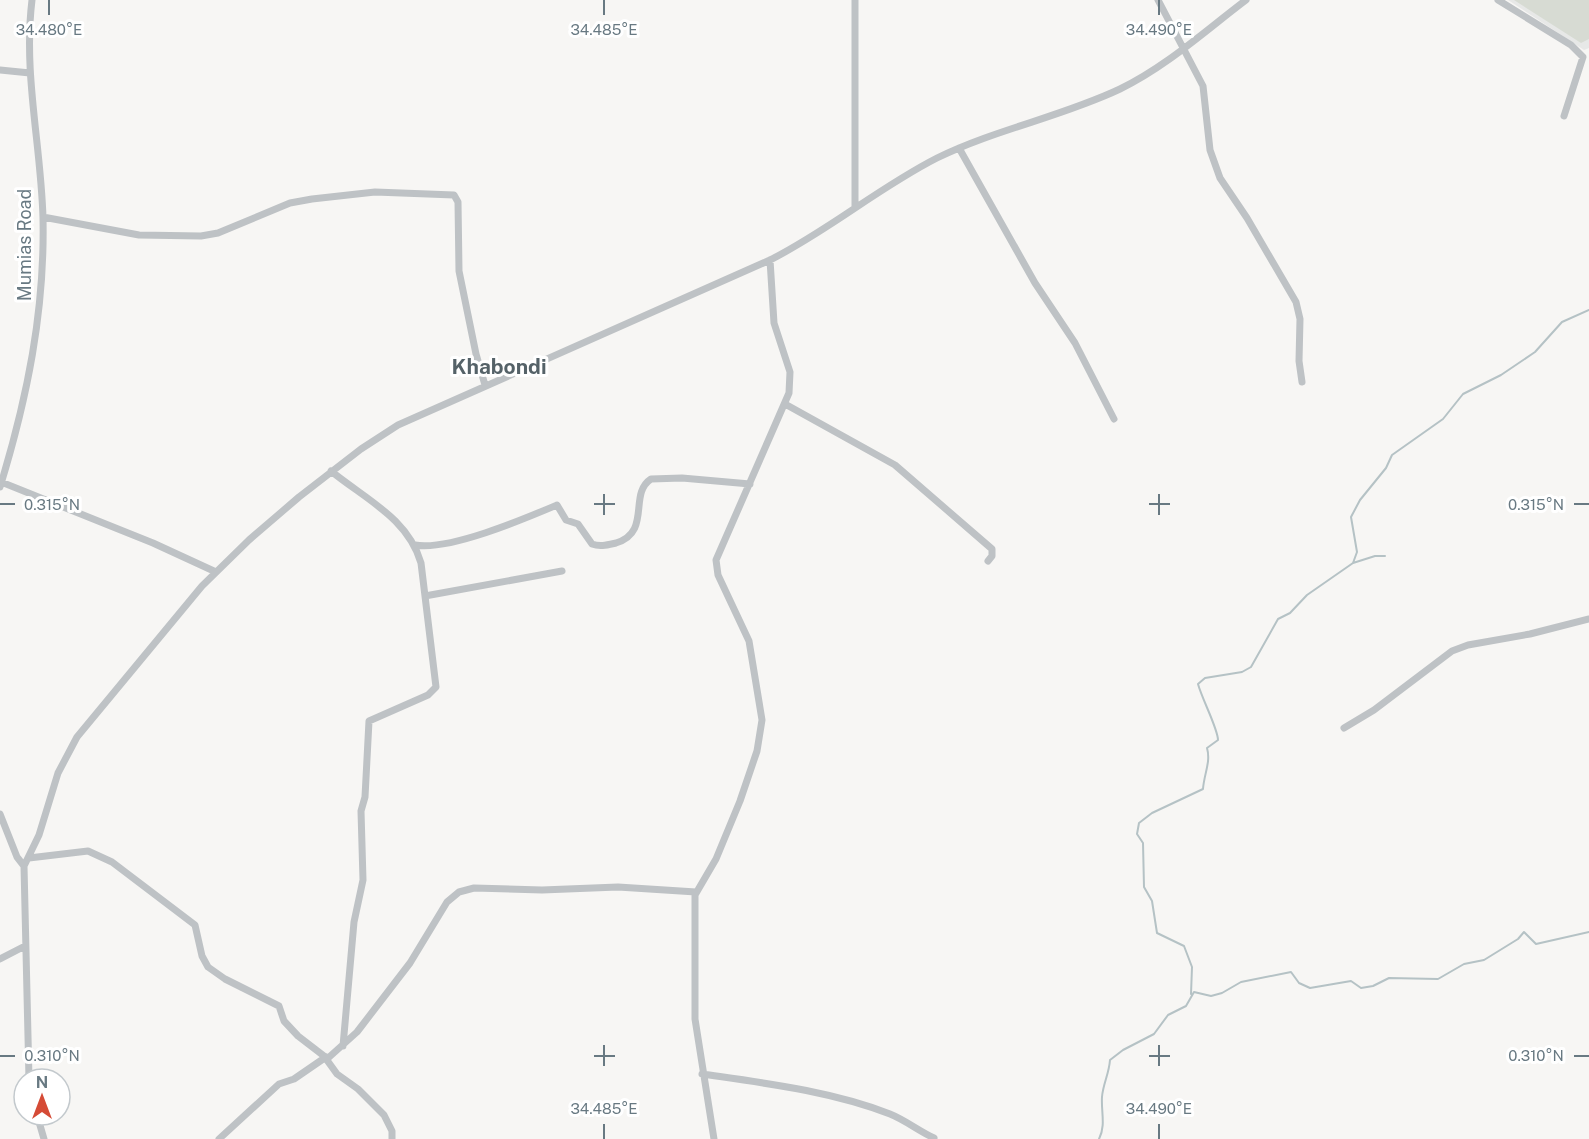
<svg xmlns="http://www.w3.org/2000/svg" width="1589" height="1139" viewBox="0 0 1589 1139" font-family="'Public Sans',sans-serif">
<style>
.built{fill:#e7e8e7}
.green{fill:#d7dbd3}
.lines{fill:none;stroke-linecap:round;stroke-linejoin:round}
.stream{stroke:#b5c2c5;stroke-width:2}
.minor{stroke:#bec2c5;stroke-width:7}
.ticks{fill:none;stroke:#687982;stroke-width:2}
.labels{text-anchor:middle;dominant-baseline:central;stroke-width:6;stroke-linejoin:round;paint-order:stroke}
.street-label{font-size:18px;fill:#687982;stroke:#fff}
.quarter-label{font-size:21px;font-weight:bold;fill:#556268;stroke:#fff}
.ticks-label{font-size:15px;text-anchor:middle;fill:#687982;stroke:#fff;stroke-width:6;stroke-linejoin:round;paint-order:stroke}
</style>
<rect width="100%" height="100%" fill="#f7f6f4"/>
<path class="built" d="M1508,0H1589V48L1584,50Z"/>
<path class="green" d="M1514,0H1589V39L1581,43Z"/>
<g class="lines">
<path class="stream" d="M1353,563L1375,556H1385
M1191,994L1192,967L1184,946L1157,933L1152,901L1144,887L1143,843L1137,834L1139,823L1152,813L1203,789C1204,774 1211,762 1207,748L1218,740C1218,729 1202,699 1198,684L1205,678L1242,672L1251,667L1278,619L1290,613L1307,595L1353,563L1357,552L1351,517L1360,500L1386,468L1392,455L1443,419L1463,394L1501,375L1535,352L1562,322L1589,310
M1099,1139C1106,1125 1101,1112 1102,1097C1103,1084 1109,1074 1110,1060L1123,1050L1154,1034L1168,1015L1186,1006L1194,992L1211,996L1222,993L1241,982L1291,972L1299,983L1310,988L1351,981L1361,988L1373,986L1389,978L1438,979L1464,964L1484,960L1518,939L1524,932L1536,944L1589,932"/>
<path class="minor" d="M1158,0L1203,86L1210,150L1220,178L1247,218L1296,302L1300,319L1299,361L1302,382
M1498,0L1571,45L1583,57L1564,116
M0,70L30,73
M959,148L1035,283L1075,343L1114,419
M855,206V0
M43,217L139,235L201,236L218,233L290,203L312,199L375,192L454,195L458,202L459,271L476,354L485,385
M785,404L895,465L992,549V556L988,561
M331,471C365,499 408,518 421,563L436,687L428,695L369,721L365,797L361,811L363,880L354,922L343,1046
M1,482L153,543L216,572
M0,487C27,399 45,311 43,218C41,145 23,73 32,0
M415,545C449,551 524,519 557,505L566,520L578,524L592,544C600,547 607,545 616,543C652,532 628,494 651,479L682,478L750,484
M425,596L562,571
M1344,728L1374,710L1452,651L1468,645L1530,634L1589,619
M0,814L17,857L24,866
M29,858L88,851L112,862L195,925L202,956L208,967L225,979L279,1006L284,1021L298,1036L324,1056L337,1074L358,1089L384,1115L392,1131V1139
M0,959L25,946
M327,1059L357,1032L410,963L447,902L459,892L474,888L542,890L618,887L696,892
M702,1074C764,1083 831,1091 890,1114C905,1120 919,1131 934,1138
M29,1079L24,866L39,835L58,773L77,737L202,586L249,540L299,497L361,449L398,425L770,260C828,231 878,188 937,158C996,129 1061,117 1120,89C1167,66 1205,31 1246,0
M37,1115L44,1139
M219,1139L279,1084L294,1079L326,1057
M714,1139L695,1019V895L716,859L740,801L757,751L762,720L749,641L718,575L716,560L789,393L790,372L774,323L770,260"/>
</g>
<path class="ticks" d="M49,0V15M604,0V15M1159,0V15M604,494V515M1159,494V515M0,504H15M594,504H615M1149,504H1170M1574,504H1589M604,1045V1066M1159,1045V1066M0,1056H15M594,1056H615M1149,1056H1170M1574,1056H1589M604,1124V1139M1159,1124V1139"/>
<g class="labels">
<g class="street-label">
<text transform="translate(24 245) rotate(-90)">Mumias Road</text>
</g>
<g class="quarter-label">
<text x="499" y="366">Khabondi</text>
</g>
</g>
<g class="ticks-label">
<text x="49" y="35">34.480°E</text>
<text x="604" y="35">34.485°E</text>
<text x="1159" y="35">34.490°E</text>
<text x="52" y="510">0.315°N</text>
<text x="1536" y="510">0.315°N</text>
<text x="52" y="1061">0.310°N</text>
<text x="1536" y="1061">0.310°N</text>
<text x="604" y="1114">34.485°E</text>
<text x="1159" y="1114">34.490°E</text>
</g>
<g transform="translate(42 1097)"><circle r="28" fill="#ffffff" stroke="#c3c9cd" stroke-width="1.5"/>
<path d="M0-4.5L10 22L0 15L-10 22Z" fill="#d54b36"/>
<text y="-9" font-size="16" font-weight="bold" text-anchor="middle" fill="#687982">N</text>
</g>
</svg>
